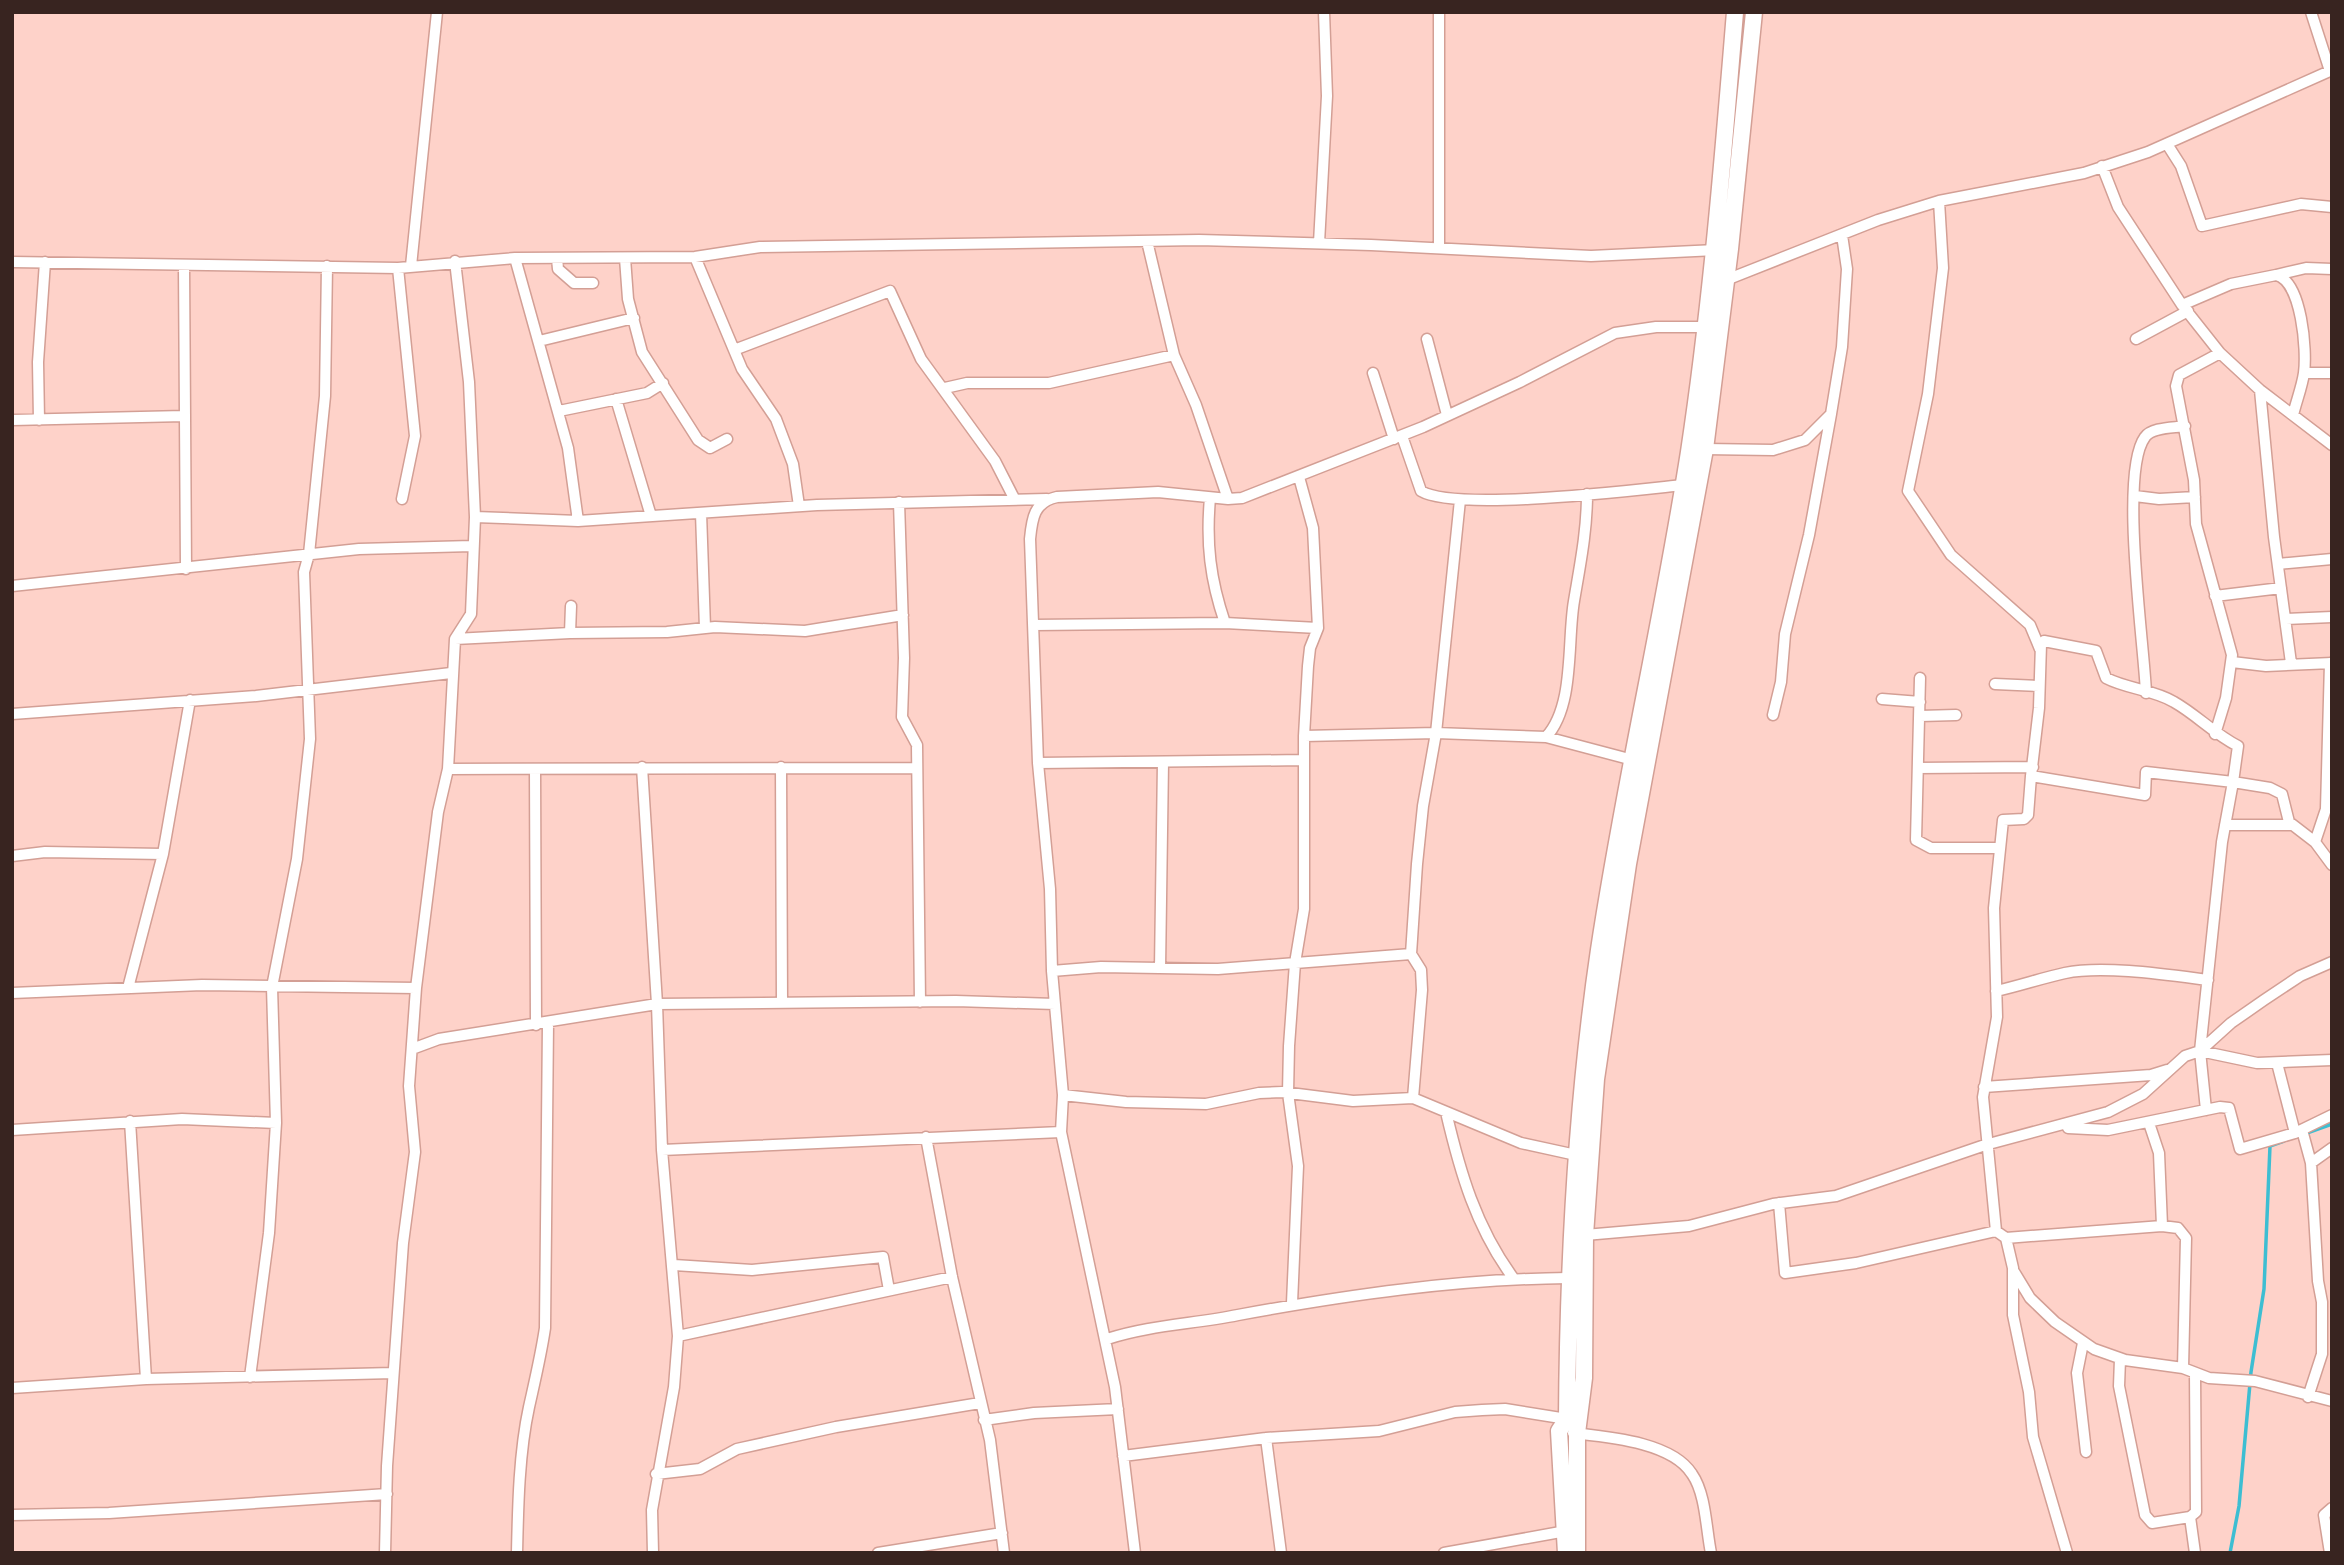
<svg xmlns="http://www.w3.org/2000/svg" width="2344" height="1565" viewBox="0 0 2344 1565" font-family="'Fira Sans',sans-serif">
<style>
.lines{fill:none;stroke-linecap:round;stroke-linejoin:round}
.stream{stroke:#3dbed2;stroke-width:3.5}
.street-casing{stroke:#d39f95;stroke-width:13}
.primary-casing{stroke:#d39f95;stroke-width:19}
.street{stroke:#fff;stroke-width:10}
.primary{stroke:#fff;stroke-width:16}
</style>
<rect width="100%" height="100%" fill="#fed2c9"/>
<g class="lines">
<path class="stream" d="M2304,1134L2332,1124
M2230,1553L2239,1506L2251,1372L2264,1289L2270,1146L2284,1141"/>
<defs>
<path id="street" d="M1439,12V248
M2311,12L2330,71
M2167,144L2181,166L2202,226L2301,204L2332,207
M2102,166L2118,207L2182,305L2220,353L2260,390L2332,445
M1939,201L1943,268L1928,394L1908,491L1951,555L2030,625L2040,649
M1147,241L1174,355L1196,405L1228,499
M1319,243L1327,96L1324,12
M695,257L742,369L776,419L793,464L799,506
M515,258L568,448L578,521
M557,258L558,269L574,283H593
M625,258L628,299L642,352L698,440L710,448L727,439
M12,262L398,268L515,258L695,257L760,247L1199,240L1371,245L1591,256L1716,250
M184,266L186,569
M411,266L437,12
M398,268L415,436L402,499
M2276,275L2306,268L2332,269
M1726,280L1878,220L1939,201L2084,173L2148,152L2332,70
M2182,305L2231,284L2276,275C2302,281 2307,351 2304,373C2302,387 2296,402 2293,415
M1427,339L1447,415
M2136,339L2188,311
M539,341L634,318
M734,350L890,291L921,359L995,461L1015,500
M1373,373L1394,439
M2304,373H2332
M945,388L967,383H1049L1174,355
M2260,390L2274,537L2291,663
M616,399L651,516
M559,411L647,393L663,383
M12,420L184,416
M39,420L38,362L45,262
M1402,436L1421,491C1456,512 1634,490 1683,485
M1705,449L1773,450L1805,440L1831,414L1842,347L1847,269L1842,235
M1299,477L1313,528L1318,628
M2135,496L2159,499L2195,497
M1210,498C1206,543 1210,579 1225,623L1318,628L1310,648L1308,666L1304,736V909L1295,963L1289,1046L1288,1093L1298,1166L1292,1303
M899,502L904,658L902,717L917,745L920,1002
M701,513L705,628
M475,517L578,521L817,505L1047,499
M2278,564L2332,559
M12,586L359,549L472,546
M2215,596L2281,588
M2285,619L2332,617
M1034,625L1225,623
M570,633L571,606
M455,639L570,633L667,632L715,627L805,631L903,615
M2232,662L2266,666L2332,663
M1920,678L1916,840L1931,848H1999
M1995,684L2039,686
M2146,693C2144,643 2119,472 2145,437C2152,427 2174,428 2185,426
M1882,699L1920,702
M12,714L256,696L451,673
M1773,715L1781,682L1785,634L1809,535L1831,414
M1920,716L1956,715
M2215,734L2226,698L2232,655L2196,524L2194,480L2176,386L2179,375L2220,353
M1304,736L1436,733L1546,737C1575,706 1567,641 1574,601C1580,565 1587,531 1587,494
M1546,737L1633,760
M1038,763L1304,760
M642,767L657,1004L662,1150L678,1336L674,1387L652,1510L653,1553
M781,767L782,1002
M1918,768L2033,767
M448,769L917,768
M535,769L536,1025
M2031,776L2039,708L2041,644L2044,641L2096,651L2106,678C2127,689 2155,690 2174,702C2197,715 2214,734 2238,746L2233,782L2270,788L2282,794L2289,822L2315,842L2332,865
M2225,825H2293
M2315,842L2326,809L2330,663
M12,856L45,852L163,854
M1160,968L1163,762
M1052,971L1101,967L1218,969L1411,954
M128,988L163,854L190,700
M1996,991C2019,986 2042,978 2065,973C2103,965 2169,975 2208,980
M12,993L202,985L416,988
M412,1049L439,1039L657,1004L956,1001L1055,1004
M2200,1051L2257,1063L2332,1060
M2277,1063L2295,1133
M1984,1087L2151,1075L2167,1070
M1063,1095L1126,1102L1206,1104L1259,1093L1282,1092L1353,1101L1413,1098L1521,1143L1576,1155
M1413,1098L1422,990L1421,970L1411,954L1417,864L1423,806L1436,733L1460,500
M1446,1112C1460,1172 1476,1228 1514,1279
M130,1121L146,1379
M2068,1128L2108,1130L2220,1107L2229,1108L2240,1149L2295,1133L2332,1115
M12,1130L182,1119L276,1123
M2302,1130L2311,1163L2318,1281L2322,1302V1354L2308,1397
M926,1137L952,1277L990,1440L1004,1553
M662,1150L1061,1132
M2311,1163L2332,1148
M1779,1203L1785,1273L1856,1263L1996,1231
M2162,1226L2178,1228L2186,1238L2183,1368
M1585,1235L1689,1226L1773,1204L1836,1196L1985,1145L2108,1112L2143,1094L2185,1056L2200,1051L2231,1023L2264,1000L2300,976L2332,962
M2006,1238L2162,1226L2159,1153L2149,1123
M674,1265L752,1270L883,1257L889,1290
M2013,1270L2030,1298L2055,1322L2094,1349L2125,1360L2183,1368L2209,1378L2255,1381L2332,1401
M678,1336L952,1277
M1107,1339C1150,1325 1194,1324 1238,1315C1347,1295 1458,1279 1568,1278
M2083,1343L2077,1373L2086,1452
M2120,1359L2119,1386L2145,1515L2152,1523L2190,1517L2196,1512L2195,1373
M250,1377L269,1233L276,1123L272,987L297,859L310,739L304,572L309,554L325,396L327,266
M12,1388L146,1379L393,1373
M984,1420L1034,1413L1118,1409
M1573,1433C1608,1437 1672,1442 1692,1474C1706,1494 1706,1529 1711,1553
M1266,1438L1281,1553
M1123,1456L1266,1438L1379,1431L1455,1412L1482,1410L1505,1409L1567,1419
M656,1474L700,1469L737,1449L836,1427L980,1403
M12,1515L109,1513L387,1494
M2190,1517L2195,1553
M385,1553L387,1466L403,1243L415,1152L409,1086L416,988L438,812L448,769L455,639L471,614L475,517L469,382L455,261
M517,1553C518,1506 519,1453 529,1407C535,1380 541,1355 545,1328L548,1023
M878,1553L1002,1533
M1135,1553L1115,1387L1061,1132L1063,1095L1052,971L1050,889L1038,763L1030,539C1032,518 1034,502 1057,497L1158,492L1228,499L1242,498L1423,427L1520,382L1615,333L1656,327H1707
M1444,1553L1566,1531
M2067,1553L2033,1437L2029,1392L2013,1315V1268L2006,1238L1996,1231L1983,1097L1997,1017L1994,908L2003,820L2024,819L2028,815L2031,776L2145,795L2146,772L2233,782L2222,842L2200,1051L2206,1110
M2330,1553L2324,1515L2332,1508"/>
<path id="primary" d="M1566,1553L1559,1431L1567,1419C1568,1261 1576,1106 1599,950C1624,783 1663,619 1689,452C1711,306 1723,159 1735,12
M1577,1553V1433L1584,1378L1585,1235L1596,1079L1628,864L1705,449L1730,249L1754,12"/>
</defs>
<use href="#street" class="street-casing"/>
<use href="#primary" class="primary-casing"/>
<use href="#street" class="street"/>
<use href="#primary" class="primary"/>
</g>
<rect width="2344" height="1565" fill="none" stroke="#382420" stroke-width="28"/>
</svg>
